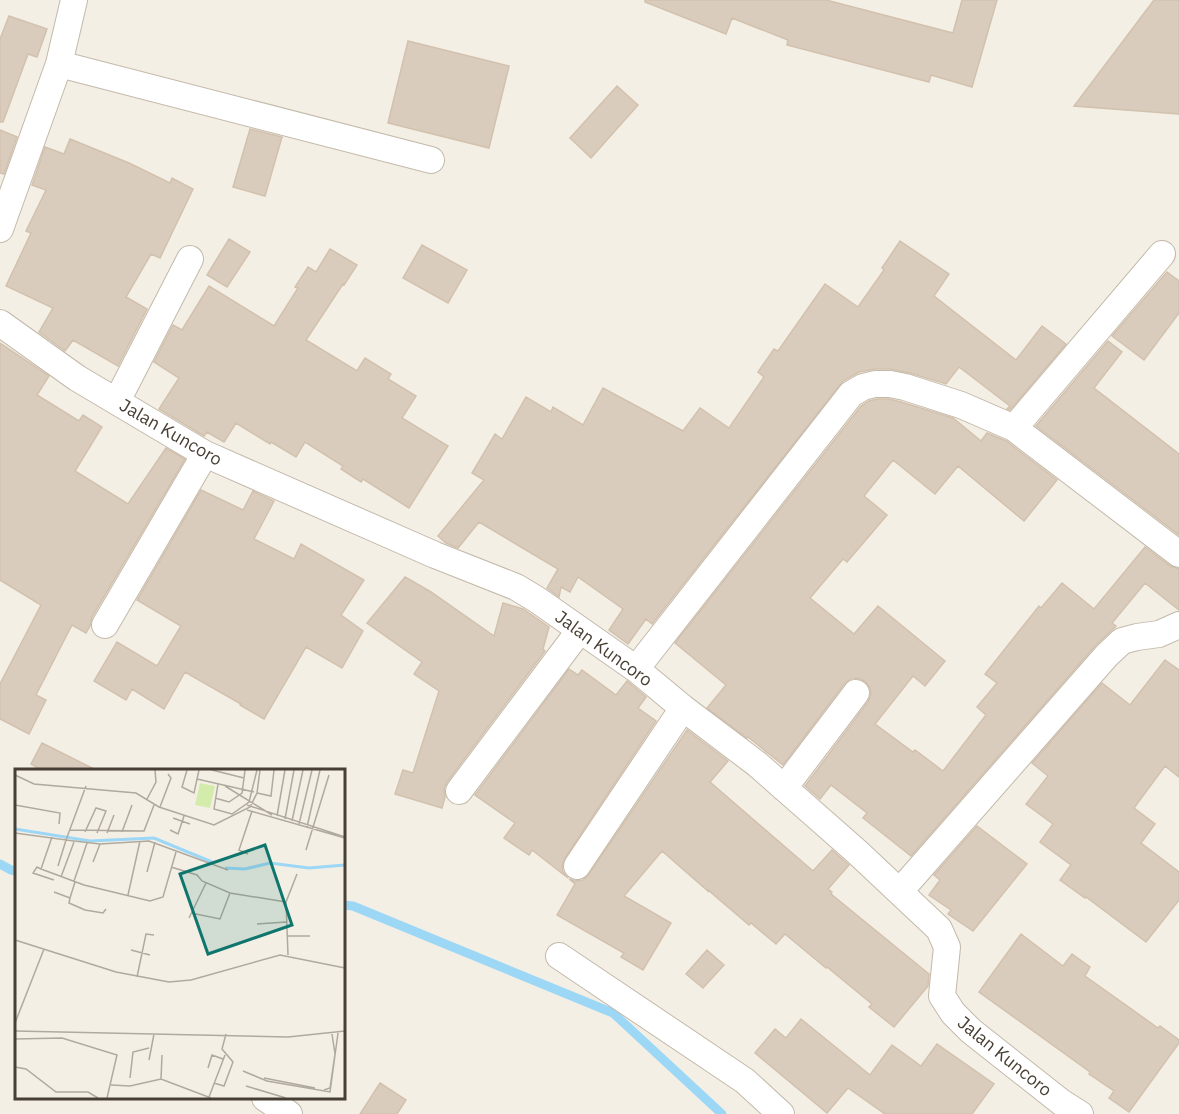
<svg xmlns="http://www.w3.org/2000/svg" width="1179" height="1114" viewBox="0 0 1179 1114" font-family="'IBM Plex Sans',sans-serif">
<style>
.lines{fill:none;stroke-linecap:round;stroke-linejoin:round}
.stream{stroke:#9dd7f6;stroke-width:9}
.building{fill:#daccbd;stroke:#d2c1ad;stroke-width:1.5}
.minor-casing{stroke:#c3b9aa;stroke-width:28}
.minor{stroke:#fff;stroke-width:26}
.labels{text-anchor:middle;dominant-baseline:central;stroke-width:4.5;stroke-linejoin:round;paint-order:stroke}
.street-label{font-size:18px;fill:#473f34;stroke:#fff}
.inset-river{fill:none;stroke:#9dd7f6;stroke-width:3}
.inset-road{fill:none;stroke:#afa99e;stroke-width:1.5}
.view{fill:#0f766e;fill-opacity:0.15;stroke:#0f766e;stroke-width:3}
.inset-edge{fill:none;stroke:#473f34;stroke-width:3}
</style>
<rect width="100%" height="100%" fill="#f4efe5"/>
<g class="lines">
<path class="stream" d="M0,864L11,870L16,871
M344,905L353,906L613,1013L722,1114"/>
</g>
<path class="building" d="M645,0H826L953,33L962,0H997L972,87L931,75L929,82L787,45L788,40L732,18L726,34L645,2Z
M1154,0H1179V114L1074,106Z
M9,16L47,29L37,57L28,54L3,122H0V39Z
M408,41L509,66L489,148L388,123Z
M617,86L638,105L591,158L570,138Z
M250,129L282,137L265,196L233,187Z
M0,130L17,137L4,174L0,173Z
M70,139L129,163L170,183L172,178L193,189L160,258L151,254L126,297L147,309L118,366L73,340L65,351L39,332L53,308L6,286L31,233L26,231L46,190L32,185L45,147L64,154Z
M229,239L250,252L227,287L207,275Z
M900,241L949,274L934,296L1016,360L1042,326L1066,344L1010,410L1007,409L1010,406L959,367L946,384L910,373L890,369H875L859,372L843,381L652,624L646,619L628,644L609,630L623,609L578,577L570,592L561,587L559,597L547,588L558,569L479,522L458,548L446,543L438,536L484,480L472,473L495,434L502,439L526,397L551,412L553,407L583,425L603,388L683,431L700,408L729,428L764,377L758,372L774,349L778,351L825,284L858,307L884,270L882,268Z
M422,245L467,270L448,303L403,278Z
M330,249L357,265L344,285L343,284L306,340L357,371L365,358L391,374L388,379L416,396L402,418L448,446L409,508L363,479L361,482L341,469L343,466L305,442L296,457L271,442L270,444L236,423L224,442L207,432L204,436L159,409L179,378L154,362L173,325L182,330L209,286L274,326L298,288L295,287L308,267L316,272Z
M1167,272L1179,281V313L1144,360L1112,336Z
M1108,341L1122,352L1094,388L1179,454V535L1036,426Z
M0,343L49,376L37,395L79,421L83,415L102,427L75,471L128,504L166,448L185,459L92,617L90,626L86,633L72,625L36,695L46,700L29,734L0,719V684L41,605L0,580Z
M877,399H889L901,402L953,418L981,441L987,433L1006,441L1057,480L1024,521L958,466L935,494L893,460L864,496L887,515L847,562L843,559L810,598L854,634L878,606L945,661L925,686L913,676L875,724L913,752L915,750L943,771L986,715L977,707L997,683L985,674L1039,606L1041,608L1062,583L1094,609L1145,547L1170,566L1179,569V610L1145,583L1112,623L1116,626L1113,629L1096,645L911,856L863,818L867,813L831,785L820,799L805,786L868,702L871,694L870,688L865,681L857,678L851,679L844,684L783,765L748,737L747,738L707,708L726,685L675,643L861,406L869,401Z
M201,490L243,510L253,491L274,501L254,539L294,559L301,544L364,580L341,615L363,631L342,668L306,647L264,719L240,705L241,704L185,672L164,709L132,689L126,700L94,681L117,642L157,666L181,626L137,600Z
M405,577L431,592L494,636L503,603L523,609L549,627L543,649L545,651L447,782L444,789L445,797L442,808L395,794L403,770L413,773L439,691L414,674L422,662L367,623Z
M1165,660L1179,670V777L1165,766L1134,808L1155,824L1141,843L1179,872V900L1146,942L1086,897L1085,898L1060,880L1071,865L1040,842L1053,824L1026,804L1048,776L1032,763L1102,683L1130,705Z
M569,669L578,675L582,670L616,695L627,681L646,697L638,708L656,721L565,858L562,866L563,872L568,878L532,850L529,855L504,838L515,823L475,795Z
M687,730L728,761L710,782L813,871L832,850L849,865L828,889L832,892L831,894L929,974L928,986L894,1027L869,1007L872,1004L827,967L826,968L785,934L776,944L751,923L749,925L708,890V891L662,851L624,896L671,923L643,970L621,957L624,953L557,915L575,884L569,879L575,881L583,880L589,874Z
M42,743L98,771H43L31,764Z
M977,826L1027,864L973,931L948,914L951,910L929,895L940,880L934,875Z
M1021,934L1063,966L1072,954L1090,967L1085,976L1158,1028L1160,1026L1179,1040V1043L1129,1112L1109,1098L1114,1091L1089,1074L1090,1072L979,992Z
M707,950L724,965L703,988L686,974Z
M801,1019L870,1075L892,1045L921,1066L937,1044L994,1084L972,1114H885L848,1088L827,1113L755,1053L775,1029L786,1038Z
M380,1083L406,1100L397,1114H360Z"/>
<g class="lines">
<defs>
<path id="minor" d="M59,64L431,160
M0,229L59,64L74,0
M0,323L77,378L205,454L435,555L516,587L536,599L636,669L683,708L757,764L856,851L939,929L947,947L942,996L953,1013L971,1031L1061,1102L1080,1114
M117,401L190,259
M1014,428L1162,254
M105,625L205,454
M636,669L851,394L863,387L875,384H890L905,387L961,405L1014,428L1179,554
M784,788L856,693
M459,791L580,630
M577,866L683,708
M900,891L1107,655L1122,641L1137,637L1159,634L1179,625
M559,956L745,1081L781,1114
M265,1098L289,1114"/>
</defs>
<use href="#minor" class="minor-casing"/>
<use href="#minor" class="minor"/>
</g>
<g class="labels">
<g class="street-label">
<text transform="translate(171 432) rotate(30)">Jalan Kuncoro</text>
<text transform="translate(604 648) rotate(36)">Jalan Kuncoro</text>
<text transform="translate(1005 1056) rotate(39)">Jalan Kuncoro</text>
</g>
</g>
<g transform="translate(15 769)">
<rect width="330" height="330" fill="#f4efe5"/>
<path d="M185,14L200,17L195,39L180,36Z" fill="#d3ecab"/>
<path class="inset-river" d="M0,60L75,72L139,69L197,93M210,99L230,100L255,94L294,99L330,96"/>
<path class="inset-road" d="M172,1L167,18L179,24L184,1M197,1L229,9L230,1M0,6L19,15L121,24L144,38L199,56L235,38L242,24L245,1M182,10L239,23M203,15L199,40L217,45L234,33L242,1M210,17L257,46M242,24L256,27L259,1M200,29L214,33L227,24L229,9M132,30L141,13L140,1M0,36L45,44L44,55M232,36L330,68M145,38L156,9L153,5M232,41L330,69M262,47L270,1M158,49L175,55M270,50L279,1M277,52L288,1M284,55L297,1M292,58L305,1M55,61L129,62L139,36M155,61L163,65L169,47M70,63L81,39L91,42L82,64M107,63L117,36M0,64L51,71L71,17M92,64L99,46M37,68L26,100L69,116L135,132L148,128L161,83M291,81L314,6M233,85L224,81L237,42M78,93L85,75M43,97L51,71L85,75L134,72L213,101M156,98L182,106L187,112L215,124L271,133M26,100L22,98L18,104L39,111M132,103L140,73M46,108L59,73M59,112L72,74M39,123L55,129L60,113M113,126L125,72M55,129L54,134L70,141L88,144L91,140M176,144L205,150L215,124M174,149L191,114M242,155L271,153M273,167H295M0,171L101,203L154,213L176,211L265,186L330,199M116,181L135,186M273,186L271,133L282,105M122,208L131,165L139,166M0,254L29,180M0,262L273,268L330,262M0,270L47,269L102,286L92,329M134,291L139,265M0,298L11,300L41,323H73L83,329M193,299L197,286L208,290M228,302L252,312L315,323L323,264M115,309L118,283L134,279M249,309L300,319M146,310L147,286M199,314L209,317L218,293L207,280L211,265M96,316L115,317L146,310L196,329M231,317L271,329M309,321L315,319L320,285L317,265M194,328L210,286"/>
<path class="view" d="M250,76L277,156L193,185L165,105Z"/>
<rect width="330" height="330" class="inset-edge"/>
</g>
</svg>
